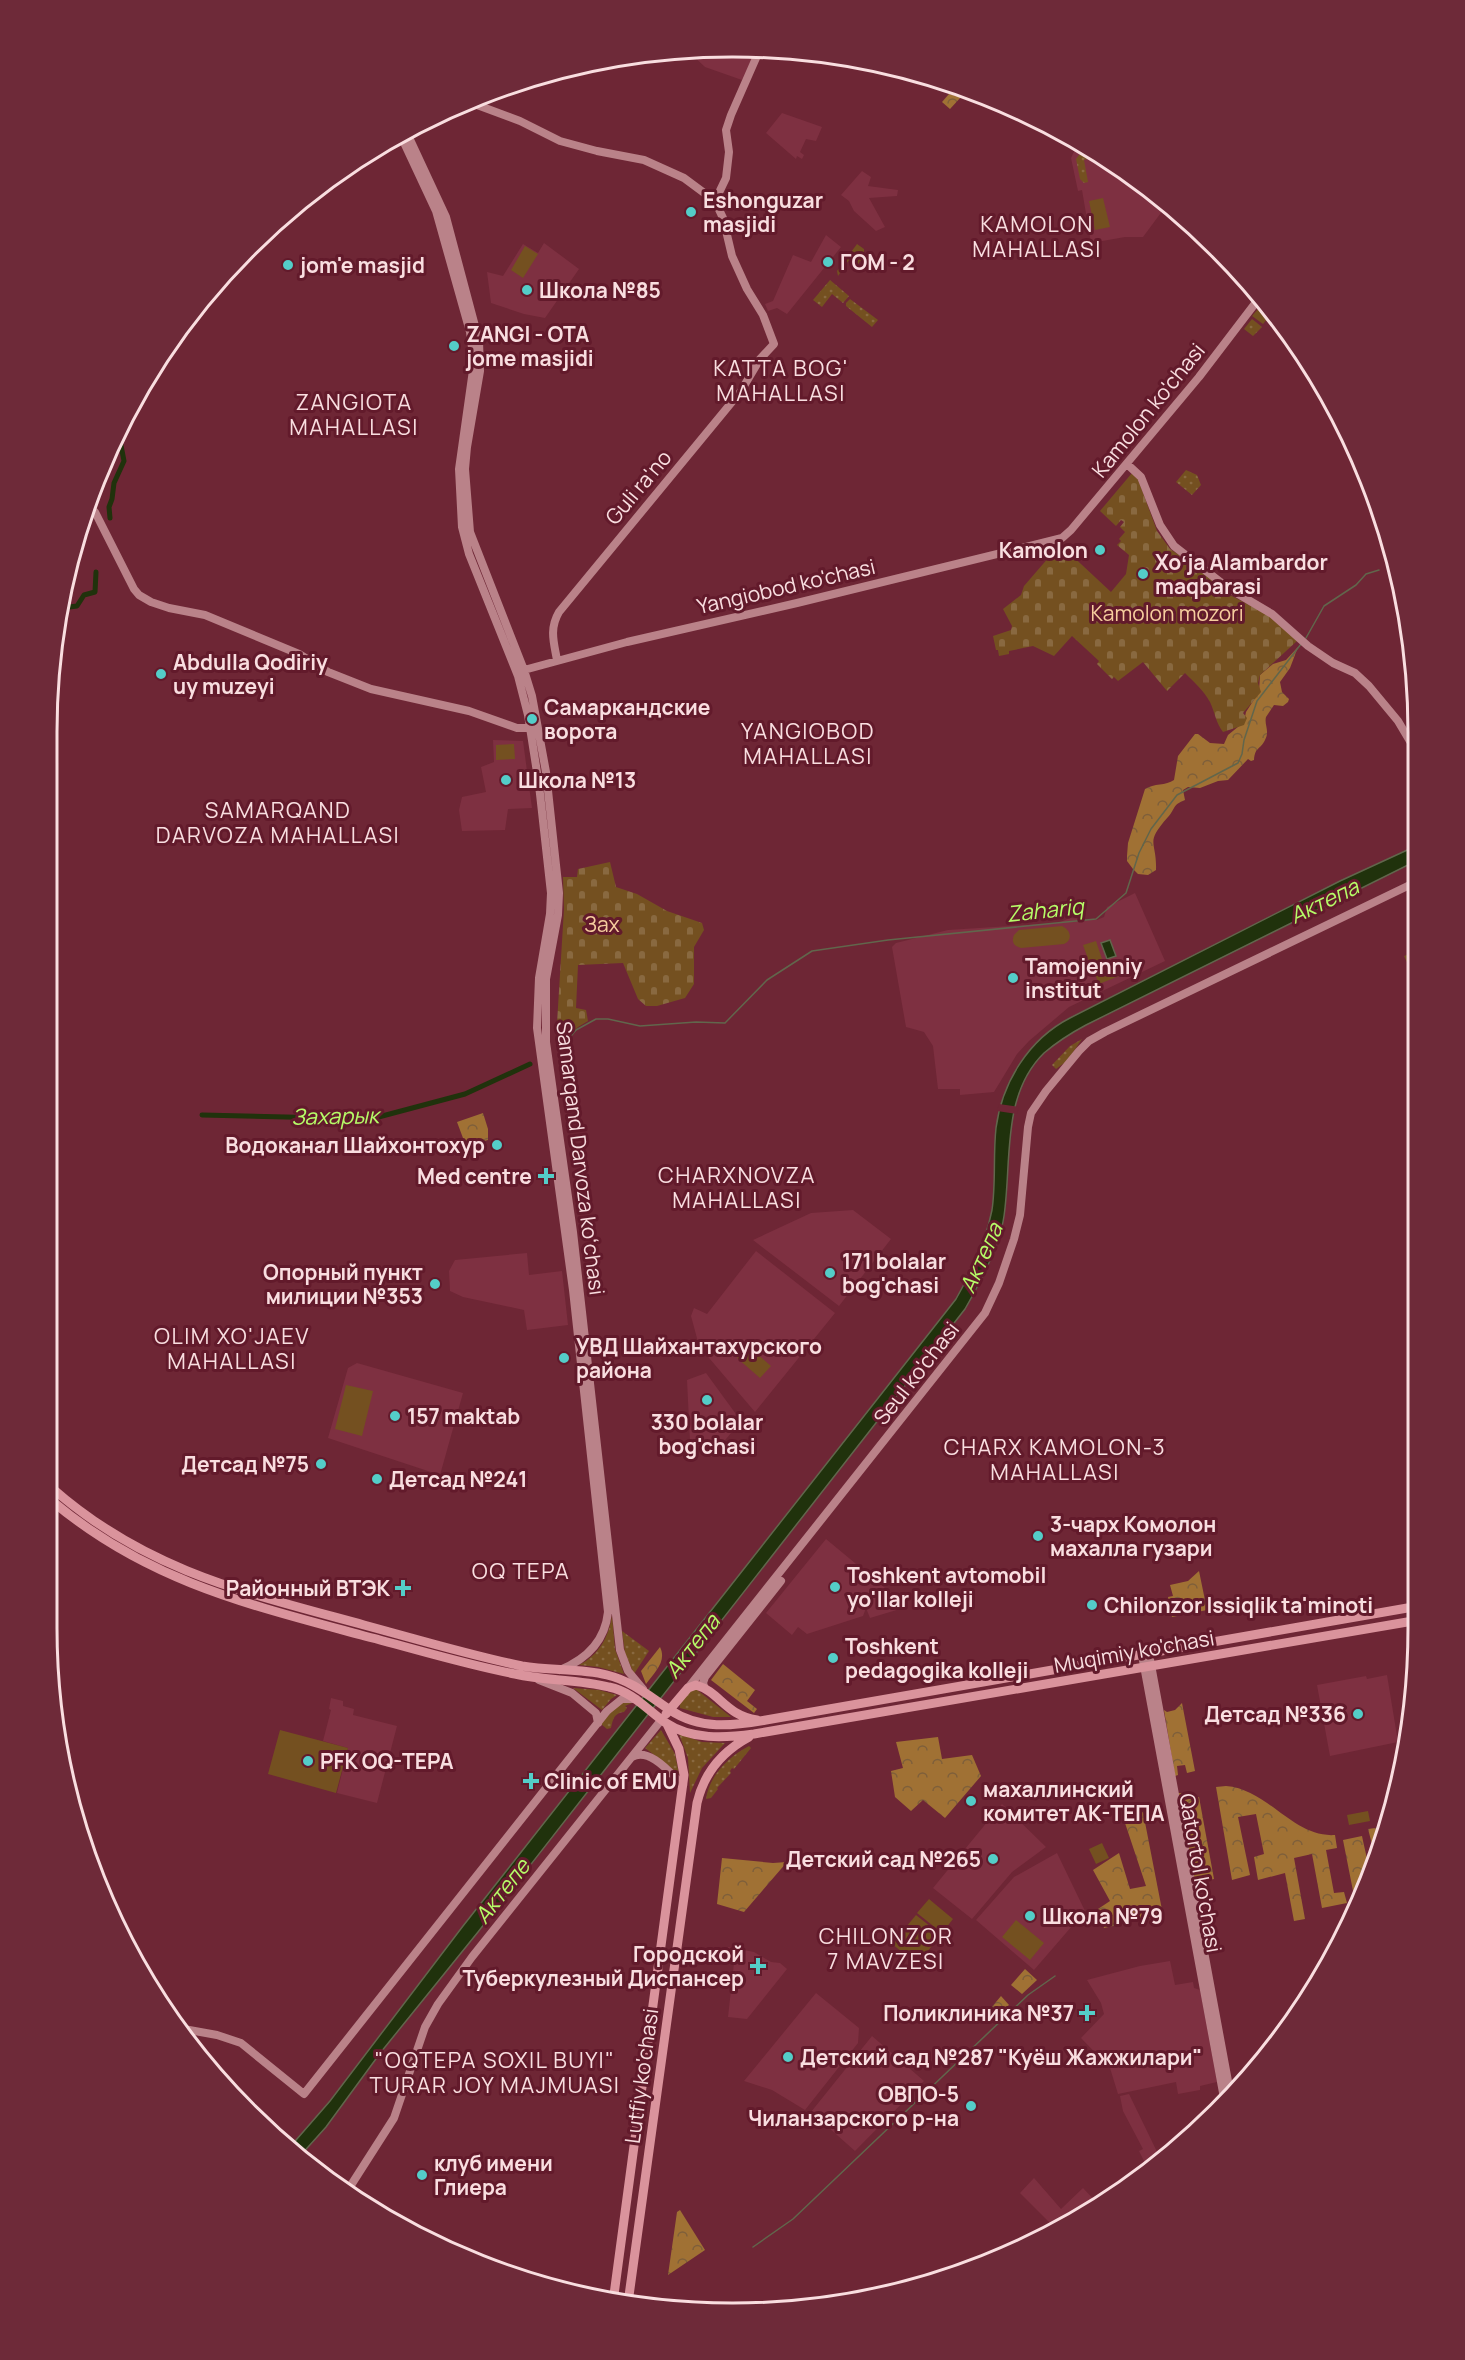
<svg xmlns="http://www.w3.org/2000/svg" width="1465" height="2360" viewBox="0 0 1465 2360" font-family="Manrope,sans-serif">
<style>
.built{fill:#7e3041}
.grass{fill:url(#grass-dots)}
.forest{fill:url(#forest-crowns)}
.cemetery{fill:url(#cemetery-stones)}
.park{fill:#745020}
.water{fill:#20320c;stroke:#61664c;stroke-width:1.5}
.pier{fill:#6e2635}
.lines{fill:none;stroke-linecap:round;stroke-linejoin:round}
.stream{stroke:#61664c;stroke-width:1.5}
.canal{stroke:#20320c;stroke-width:5}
.secondary{stroke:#ba8289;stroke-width:8}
.primary{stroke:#da939c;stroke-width:9}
.poi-dot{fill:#54cdc8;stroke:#621a2b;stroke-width:2}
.labels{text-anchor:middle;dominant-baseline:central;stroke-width:6;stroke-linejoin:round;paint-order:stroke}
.poi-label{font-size:21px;font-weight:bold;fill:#f9dee0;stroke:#621a2b;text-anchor:start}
.street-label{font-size:21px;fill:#f9dee0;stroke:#621a2b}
.park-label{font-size:21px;fill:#f6ce9e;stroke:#621a2b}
.neighbourhood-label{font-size:22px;letter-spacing:1.5px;fill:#f9dee0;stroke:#621a2b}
.water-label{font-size:22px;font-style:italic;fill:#b6fc68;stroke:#621a2b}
.rim{fill:none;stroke:#f9dee0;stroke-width:3}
</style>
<defs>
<pattern id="grass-dots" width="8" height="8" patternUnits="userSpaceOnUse" patternTransform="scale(1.5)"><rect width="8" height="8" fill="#745020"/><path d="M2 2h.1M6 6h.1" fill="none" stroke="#896940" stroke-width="1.8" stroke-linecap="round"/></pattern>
<pattern id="forest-crowns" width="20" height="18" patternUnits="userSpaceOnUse" patternTransform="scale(1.5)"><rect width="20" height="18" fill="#a07134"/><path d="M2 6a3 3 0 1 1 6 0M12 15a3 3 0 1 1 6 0" fill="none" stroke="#7e5f3a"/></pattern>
<pattern id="cemetery-stones" width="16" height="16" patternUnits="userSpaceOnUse" patternTransform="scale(1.5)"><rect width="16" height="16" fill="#745020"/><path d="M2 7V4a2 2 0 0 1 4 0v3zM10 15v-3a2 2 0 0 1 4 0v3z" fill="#896940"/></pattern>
</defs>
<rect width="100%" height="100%" fill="#6e2635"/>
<path class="built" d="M757,49L742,80L705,67L688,51Z
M782,113L822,127L816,141L806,139L800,152L804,155L802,159L797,156L796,159L766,133Z
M1078,143L1153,191V203L1163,210L1143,237H1125L1091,243L1082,190L1078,191L1071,158Z
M862,171L871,177L868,186L898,190L897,196L869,198L885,227L876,231L854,211L849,201L841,195Z
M826,235L841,247L787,314L777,308L768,311L765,304L773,301L793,255L811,262Z
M544,243L579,269L545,318L524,314L491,303L487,272L503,276L523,244L538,253Z
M1226,259L1248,280L1258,294L1221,264Z
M493,740L523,741L532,808L508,809L505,830L462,831L459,810L462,797L486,792L481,767L494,762Z
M1135,893L1165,961L1069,1007L1029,1041L1017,1054L994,1092L960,1095V1089H938L933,1046L924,1032L906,1027L892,947L896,943L948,930L1058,923L1070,918L1097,920L1104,917L1107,907Z
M853,1210L891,1239L839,1306L753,1240L811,1213Z
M756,1251L835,1313L755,1412L704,1352L701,1353L691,1316L694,1308L707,1314Z
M527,1253L529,1275L562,1271L568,1325L527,1330L524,1310L463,1297L450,1291L449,1271L455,1260Z
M357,1363L463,1393L440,1475L328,1438L348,1368Z
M706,1373L741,1421L711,1457L690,1441L687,1380Z
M826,1539L897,1598L900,1609L870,1618L866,1608L863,1616L807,1634L798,1627L792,1635L766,1613Z
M1387,1675L1398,1742L1330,1756L1317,1685L1366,1676L1367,1679Z
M331,1698L343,1701V1706L354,1709L353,1715L397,1726L377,1803L337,1793L348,1748L323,1741L331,1710L329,1709Z
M1002,1804L1046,1847L1012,1872L972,1919L933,1888Z
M1057,1853L1085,1911L1034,1970L976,1920L1014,1877Z
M728,1947L754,1952L771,1962L780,1963L787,1969L747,2019L728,2017L734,1963L725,1961Z
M1170,1961L1175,1985L1193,1982L1194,1988L1200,1990L1217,2082L1200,2086V2090L1178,2094L1176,2082L1118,2094L1110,2068L1081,2038L1104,2014L1101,2003L1087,1980L1140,1966Z
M816,1993L859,2028L858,2043L805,2110L772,2090L744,2081Z
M872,2036L924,2081L855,2151L811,2112Z
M1129,2094L1161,2160L1147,2167L1139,2151L1143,2149L1123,2111L1120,2096Z
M1034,2178L1061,2209L1083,2188L1098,2204L1057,2230L1020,2193Z"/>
<path class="grass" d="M1092,152L1099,156L1084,160L1088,182L1084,183L1080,179L1076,159L1079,155Z
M830,280L849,296L843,303L832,294L822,307L813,300Z
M850,299L878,320L872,327L846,306V303Z
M1252,319L1262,327L1253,336L1244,329Z
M1186,470L1197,475L1201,485L1192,495L1176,482Z
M1082,1039L1067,1061L1056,1069L1052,1065L1070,1046Z
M612,1615L615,1649L624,1674L598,1667L579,1665C599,1655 609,1637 612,1615Z
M622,1631L649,1651L634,1674L625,1653Z
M573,1688L599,1690L617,1695L611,1699L602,1710Z
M696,1689L731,1717H713L680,1708V1703L691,1690Z
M619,1703H632L625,1706L627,1708L624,1712C614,1713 613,1719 611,1728L607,1729L601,1724Z
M661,1730L675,1754L679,1774L645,1748Z
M679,1734L702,1742L725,1743L702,1768L690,1793L688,1758Z
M749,1746L751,1748L734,1769L732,1768L730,1771L731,1773L717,1788L718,1789L711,1798L706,1799C709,1776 729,1756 749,1746Z"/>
<path class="forest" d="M949,94L961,97L950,109L942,102Z
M1298,647L1290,668L1280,682L1282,692L1289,699L1288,702L1283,706L1274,705L1266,717C1264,725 1270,731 1265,740C1260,750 1255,747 1254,760L1251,761L1248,759L1228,780L1218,781L1200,788L1188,787L1183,790L1185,800C1172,805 1176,808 1168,817C1144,844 1157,840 1156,870L1148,875L1138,874L1133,869L1127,861V856L1128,843L1145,789C1154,783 1166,786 1174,780L1178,756L1195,734H1198L1210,743L1224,744L1228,735L1244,722L1246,712L1259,692L1260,675L1273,664L1286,660Z
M483,1113L488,1129V1140L466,1146L457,1122Z
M1199,1571L1207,1610L1172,1617L1168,1597L1173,1596L1170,1585L1188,1581Z
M660,1647C667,1661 655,1672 646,1684L641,1671Z
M723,1664L755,1690L747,1701L757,1709L754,1713L711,1680Z
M1182,1703L1195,1771L1187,1773L1185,1765L1177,1766L1178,1775L1175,1776L1164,1710L1167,1712L1175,1710Z
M938,1737L942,1759L972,1755L981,1776L945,1818L923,1800L911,1811L895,1797L891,1771L903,1768L896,1742Z
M1226,1786C1268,1789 1293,1838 1335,1835L1337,1848L1326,1850L1334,1893L1344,1892L1347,1903L1322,1908L1312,1854L1294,1858L1305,1919L1294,1921L1285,1873L1258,1880L1254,1857L1264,1854L1256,1814L1238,1817L1250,1875L1232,1880L1216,1787Z
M1177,1793H1182L1184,1800L1199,1797L1214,1879L1203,1881L1202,1877L1198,1878L1200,1890L1196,1891Z
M1143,1812L1163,1915L1104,1928L1098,1909L1110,1901L1093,1870L1119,1853L1130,1889L1146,1886L1124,1820Z
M1383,1827L1379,1843L1372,1844L1368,1829Z
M1362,1836C1367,1861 1374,1876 1361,1899L1355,1901L1343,1840Z
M722,1858L773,1863L787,1862L744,1912L717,1904Z
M1025,1969L1037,1980L1022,1994L1011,1985Z
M1001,1996L1009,2005L991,2019L986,2014Z
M680,2210L705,2250L668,2275L677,2212Z"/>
<path class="cemetery" d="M1132,473L1138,479L1157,531L1170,549L1206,573L1228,594L1274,618L1297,641L1260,675L1258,683L1261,692L1243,713L1247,718L1244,725L1223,732C1216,723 1215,713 1210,702C1204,691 1194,682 1185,673L1167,691L1143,662L1118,681L1114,677L1112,679L1097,664L1099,661L1072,636L1054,656L1033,646L1009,651V654L999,656L998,650H996L993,636L1011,630L1012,626L1003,609L1021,595L1024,586L1056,549L1063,554L1066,550L1111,592L1126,574L1129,555L1117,545L1121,541L1119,539L1125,532L1120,527L1124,522L1121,520L1116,526L1100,511Z
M610,862L616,887L637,894L667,911L702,923L704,930L694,947V984L685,998L657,1006H646L638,999L623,963L578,965L576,1008L586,1010L588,1021L578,1027L565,1040H556L564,909L563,877H577L578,869Z"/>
<path class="park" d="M1103,198L1110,227L1095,230L1089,201Z
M857,244L864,249V262L860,261L857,266L849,260L838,276L837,271Z
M525,246L538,254L523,278L511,270Z
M1264,302L1272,313L1263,324L1252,316Z
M514,744L515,759L496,760V745Z
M1062,926C1071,930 1073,940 1064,944L1021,948C1014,946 1011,942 1014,935L1019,930Z
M1096,941L1103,962L1091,967L1083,945Z
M1416,951V981L1404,956Z
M1119,962L1124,974L1099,984L1094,972Z
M748,1346L771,1366L760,1378L737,1358Z
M346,1385L373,1391L362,1436L335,1429Z
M280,1730L348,1748L336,1793L268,1774Z
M1368,1811L1370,1821L1349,1825L1347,1815Z
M1102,1843L1109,1858L1096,1864L1089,1849Z
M929,1899L953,1919L942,1933L917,1913Z
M916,1915L941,1935L917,1964L892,1944Z
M1016,1920L1044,1943L1030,1960L1002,1937Z"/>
<path class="water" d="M1416,846V861L1086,1025C1071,1033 1057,1042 1044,1053C1001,1095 1012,1162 1004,1216C1000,1245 980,1283 965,1309L478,1932L381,2052L326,2127L300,2156L290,2147L330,2101L463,1926L956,1299C972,1271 986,1241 992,1210C996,1183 993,1155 996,1128C1002,1082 1029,1039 1070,1018L1340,881Z
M1110,940L1116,956L1107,959L1101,943Z"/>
<path class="pier" d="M999,1104L1019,1107L1017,1114L997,1111Z"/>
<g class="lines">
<path class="stream" d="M1306,638L1324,606L1356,585L1366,574L1379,570
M566,1042L576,1030L596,1019H608L640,1026L696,1022L725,1023L767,980L812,951L888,940L1096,919L1126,893L1139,853L1151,829L1177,795L1238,763L1242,754L1244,740L1257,701L1301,644
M753,2247L793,2219L1028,1995L1055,1976"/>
<path class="canal" d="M110,518L109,507L112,499L114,483L124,461L119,435
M62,608L77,606L84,595L95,592L96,572
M202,1115L371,1119L465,1094L530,1064"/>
<path class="secondary" d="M469,102L520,121L560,141L597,151L644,160L684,178L715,201L723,218L732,256L747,289L763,315L774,344L760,359L741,391L559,612C549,629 554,643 557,660
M406,131L446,217L479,341L480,371L467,447L465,469L470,532L524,670L532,696L546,772L559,893L558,915L546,979V1042L573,1232L620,1650L628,1671L643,1689
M400,134L436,211L470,332L474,363L459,469L462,527L469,554L518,676L528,715L539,785L551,893L550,914L539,978L537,1028L573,1290L608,1612C605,1641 587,1659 560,1670
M715,201L726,178L729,152L726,130L731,115L760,49
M1127,464L1141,477L1160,525L1174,546L1228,588L1272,614L1308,646L1333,663L1355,673L1369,686L1398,721L1417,753
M89,508L95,512L134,589L139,595L151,602L169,608L205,615L299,654L328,672L371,689L469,711L517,728H533
M524,670L627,642L797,603L1062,538L1071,530L1199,377L1260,297
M1149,1654L1230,2092
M1142,1655L1224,2098
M539,1680L572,1693L596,1713L598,1723
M688,1688L985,1313L999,1283L1014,1239L1020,1215L1028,1127L1031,1113L1046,1091L1079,1051L1089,1041L1105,1032L1416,882
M705,1689L703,1683L705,1677L781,1581
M632,1757C650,1747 671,1774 683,1785
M178,2028L217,2035L241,2043L304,2094L607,1711L622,1699H636
M346,2193L394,2118L425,2027L438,2004L472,1957L662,1719"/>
<path class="primary" d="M52,1488C146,1571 247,1593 364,1625C416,1639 469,1655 522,1666C550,1671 580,1668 607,1675C632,1681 649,1696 670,1710C700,1730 732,1726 766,1720L1413,1607
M52,1501C146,1580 246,1604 361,1635C412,1648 463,1664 515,1674C546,1681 578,1679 609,1687C633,1692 646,1709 666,1723C691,1740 725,1738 754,1734L1413,1621
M666,1714L688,1688L696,1685C720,1692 725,1715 757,1720
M613,2302L684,1775L679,1749L667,1724
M628,2303L697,1803C704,1773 723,1751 749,1737"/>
</g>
<g class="poi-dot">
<circle cx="691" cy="212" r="6"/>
<circle cx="828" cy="262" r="6"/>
<circle cx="288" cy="265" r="6"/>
<circle cx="527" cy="290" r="6"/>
<circle cx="454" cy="346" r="6"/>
<circle cx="1100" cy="550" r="6"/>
<circle cx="1143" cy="574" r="6"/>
<circle cx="161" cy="674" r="6"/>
<circle cx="532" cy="719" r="6"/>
<circle cx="506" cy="780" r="6"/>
<circle cx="1013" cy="978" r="6"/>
<circle cx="497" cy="1145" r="6"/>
<path d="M543 1167h6v6h6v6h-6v6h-6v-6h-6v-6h6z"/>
<circle cx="830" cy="1273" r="6"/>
<circle cx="435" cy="1284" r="6"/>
<circle cx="564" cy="1358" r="6"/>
<circle cx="707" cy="1400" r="6"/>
<circle cx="395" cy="1416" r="6"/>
<circle cx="321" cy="1464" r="6"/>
<circle cx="377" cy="1479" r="6"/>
<circle cx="1038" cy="1536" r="6"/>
<circle cx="835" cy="1587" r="6"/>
<path d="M400 1579h6v6h6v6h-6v6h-6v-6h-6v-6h6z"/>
<circle cx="1092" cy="1605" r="6"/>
<circle cx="833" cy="1658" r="6"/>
<circle cx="1358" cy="1714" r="6"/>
<circle cx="308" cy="1761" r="6"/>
<path d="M528 1772h6v6h6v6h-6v6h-6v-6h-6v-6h6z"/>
<circle cx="971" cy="1801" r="6"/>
<circle cx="993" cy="1859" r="6"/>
<circle cx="1030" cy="1916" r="6"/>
<path d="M755 1957h6v6h6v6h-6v6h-6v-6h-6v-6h6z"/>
<path d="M1084 2004h6v6h6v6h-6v6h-6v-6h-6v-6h6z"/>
<circle cx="788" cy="2057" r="6"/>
<circle cx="971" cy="2106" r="6"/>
<circle cx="422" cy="2175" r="6"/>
</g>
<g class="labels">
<g class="poi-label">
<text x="703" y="200">Eshonguzar<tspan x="703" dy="24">masjidi</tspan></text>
<text x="840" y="262">ГОМ - 2</text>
<text x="300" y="265">jom'e masjid</text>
<text x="539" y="290">Школа №85</text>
<text x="466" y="334">ZANGI - OTA<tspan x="466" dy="24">jome masjidi</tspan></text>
<text x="1088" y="550" text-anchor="end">Kamolon</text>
<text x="1155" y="562">Xoʻja Alambardor<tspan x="1155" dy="24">maqbarasi</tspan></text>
<text x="173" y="662">Abdulla Qodiriy<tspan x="173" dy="24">uy muzeyi</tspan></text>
<text x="544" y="707">Самаркандские<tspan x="544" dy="24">ворота</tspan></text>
<text x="518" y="780">Школа №13</text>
<text x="1025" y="966">Tamojenniy<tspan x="1025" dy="24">institut</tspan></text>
<text x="485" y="1145" text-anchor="end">Водоканал Шайхонтохур</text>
<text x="532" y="1176" text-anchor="end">Med centre</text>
<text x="842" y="1261">171 bolalar<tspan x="842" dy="24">bog'chasi</tspan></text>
<text x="423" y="1272" text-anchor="end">Опорный пункт<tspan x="423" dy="24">милиции №353</tspan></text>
<text x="576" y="1346">УВД Шайхантахурского<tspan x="576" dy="24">района</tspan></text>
<text x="407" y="1416">157 maktab</text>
<text x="707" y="1422" text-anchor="middle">330 bolalar<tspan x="707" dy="24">bog'chasi</tspan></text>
<text x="309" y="1464" text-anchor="end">Детсад №75</text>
<text x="389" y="1479">Детсад №241</text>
<text x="1050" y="1524">3-чарх Комолон<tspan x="1050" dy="24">махалла гузари</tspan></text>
<text x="847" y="1575">Toshkent avtomobil<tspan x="847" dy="24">yo'llar kolleji</tspan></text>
<text x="390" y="1588" text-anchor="end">Районный ВТЭК</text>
<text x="1104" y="1605">Chilonzor Issiqlik ta'minoti</text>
<text x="845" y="1646">Toshkent<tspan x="845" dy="24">pedagogika kolleji</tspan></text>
<text x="1346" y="1714" text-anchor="end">Детсад №336</text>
<text x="320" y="1761">PFK OQ-TEPA</text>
<text x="544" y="1781">Clinic of EMU</text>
<text x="983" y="1789">махаллинский<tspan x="983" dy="24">комитет АК-ТЕПА</tspan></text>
<text x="981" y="1859" text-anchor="end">Детский сад №265</text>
<text x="1042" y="1916">Школа №79</text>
<text x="744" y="1954" text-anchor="end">Городской<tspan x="744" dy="24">Туберкулезный Диспансер</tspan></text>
<text x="1074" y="2013" text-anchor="end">Поликлиника №37</text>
<text x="800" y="2057">Детский сад №287 "Куёш Жажжилари"</text>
<text x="959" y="2094" text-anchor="end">ОВПО-5<tspan x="959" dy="24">Чиланзарского р-на</tspan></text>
<text x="434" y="2163">клуб имени<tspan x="434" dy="24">Глиера</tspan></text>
</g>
<g class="street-label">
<text transform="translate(1148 410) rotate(-51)">Kamolon ko'chasi</text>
<text transform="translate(638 487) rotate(-50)">Guli ra'no</text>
<text transform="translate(786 586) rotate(-13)">Yangiobod ko'chasi</text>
<text transform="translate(581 1158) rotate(83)">Samarqand Darvoza koʻchasi</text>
<text transform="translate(916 1373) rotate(-52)">Seul ko'chasi</text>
<text transform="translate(1134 1651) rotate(-10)">Muqimiy ko'chasi</text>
<text transform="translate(1201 1873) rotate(80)">Qatortol ko'chasi</text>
<text transform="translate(641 2076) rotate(-82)">Lutfiy ko'chasi</text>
</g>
<g class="park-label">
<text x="1167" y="613">Kamolon mozori</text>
<text x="602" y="924">Зах</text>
</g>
<g class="neighbourhood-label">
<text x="1037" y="224">KAMOLON<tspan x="1037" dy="25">MAHALLASI</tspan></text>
<text x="781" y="368">KATTA BOG'<tspan x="781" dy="25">MAHALLASI</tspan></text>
<text x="354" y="402">ZANGIOTA<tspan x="354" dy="25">MAHALLASI</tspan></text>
<text x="808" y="731">YANGIOBOD<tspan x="808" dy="25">MAHALLASI</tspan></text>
<text x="278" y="810">SAMARQAND<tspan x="278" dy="25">DARVOZA MAHALLASI</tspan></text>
<text x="737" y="1175">CHARXNOVZA<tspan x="737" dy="25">MAHALLASI</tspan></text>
<text x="232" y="1336">OLIM XO'JAEV<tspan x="232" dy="25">MAHALLASI</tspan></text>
<text x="1055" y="1447">CHARX KAMOLON-3<tspan x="1055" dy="25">MAHALLASI</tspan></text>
<text x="521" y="1571">OQ TEPA</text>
<text x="886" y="1936">CHILONZOR<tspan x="886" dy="25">7 MAVZESI</tspan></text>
<text x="495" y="2060">"OQTEPA SOXIL BUYI"<tspan x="495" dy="25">TURAR JOY MAJMUASI</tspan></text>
</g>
<g class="water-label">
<text transform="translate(1324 901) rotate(-26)">Актепа</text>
<text transform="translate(1045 910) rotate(-6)">Zahariq</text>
<text transform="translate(335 1116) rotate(-1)">Захарык</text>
<text transform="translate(981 1258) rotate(-66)">Актепа</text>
<text transform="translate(692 1646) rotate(-52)">Актепа</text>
<text transform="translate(502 1891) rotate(-52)">Актепе</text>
</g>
</g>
<path d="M0 0H1465V2360H0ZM732 57H733A675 675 0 0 1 1408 732V1628A675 675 0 0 1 733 2303H732A675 675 0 0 1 57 1628V732A675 675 0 0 1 732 57Z" fill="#6e2a39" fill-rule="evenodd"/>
<path class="rim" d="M732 57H733A675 675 0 0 1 1408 732V1628A675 675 0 0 1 733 2303H732A675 675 0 0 1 57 1628V732A675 675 0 0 1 732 57Z"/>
</svg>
